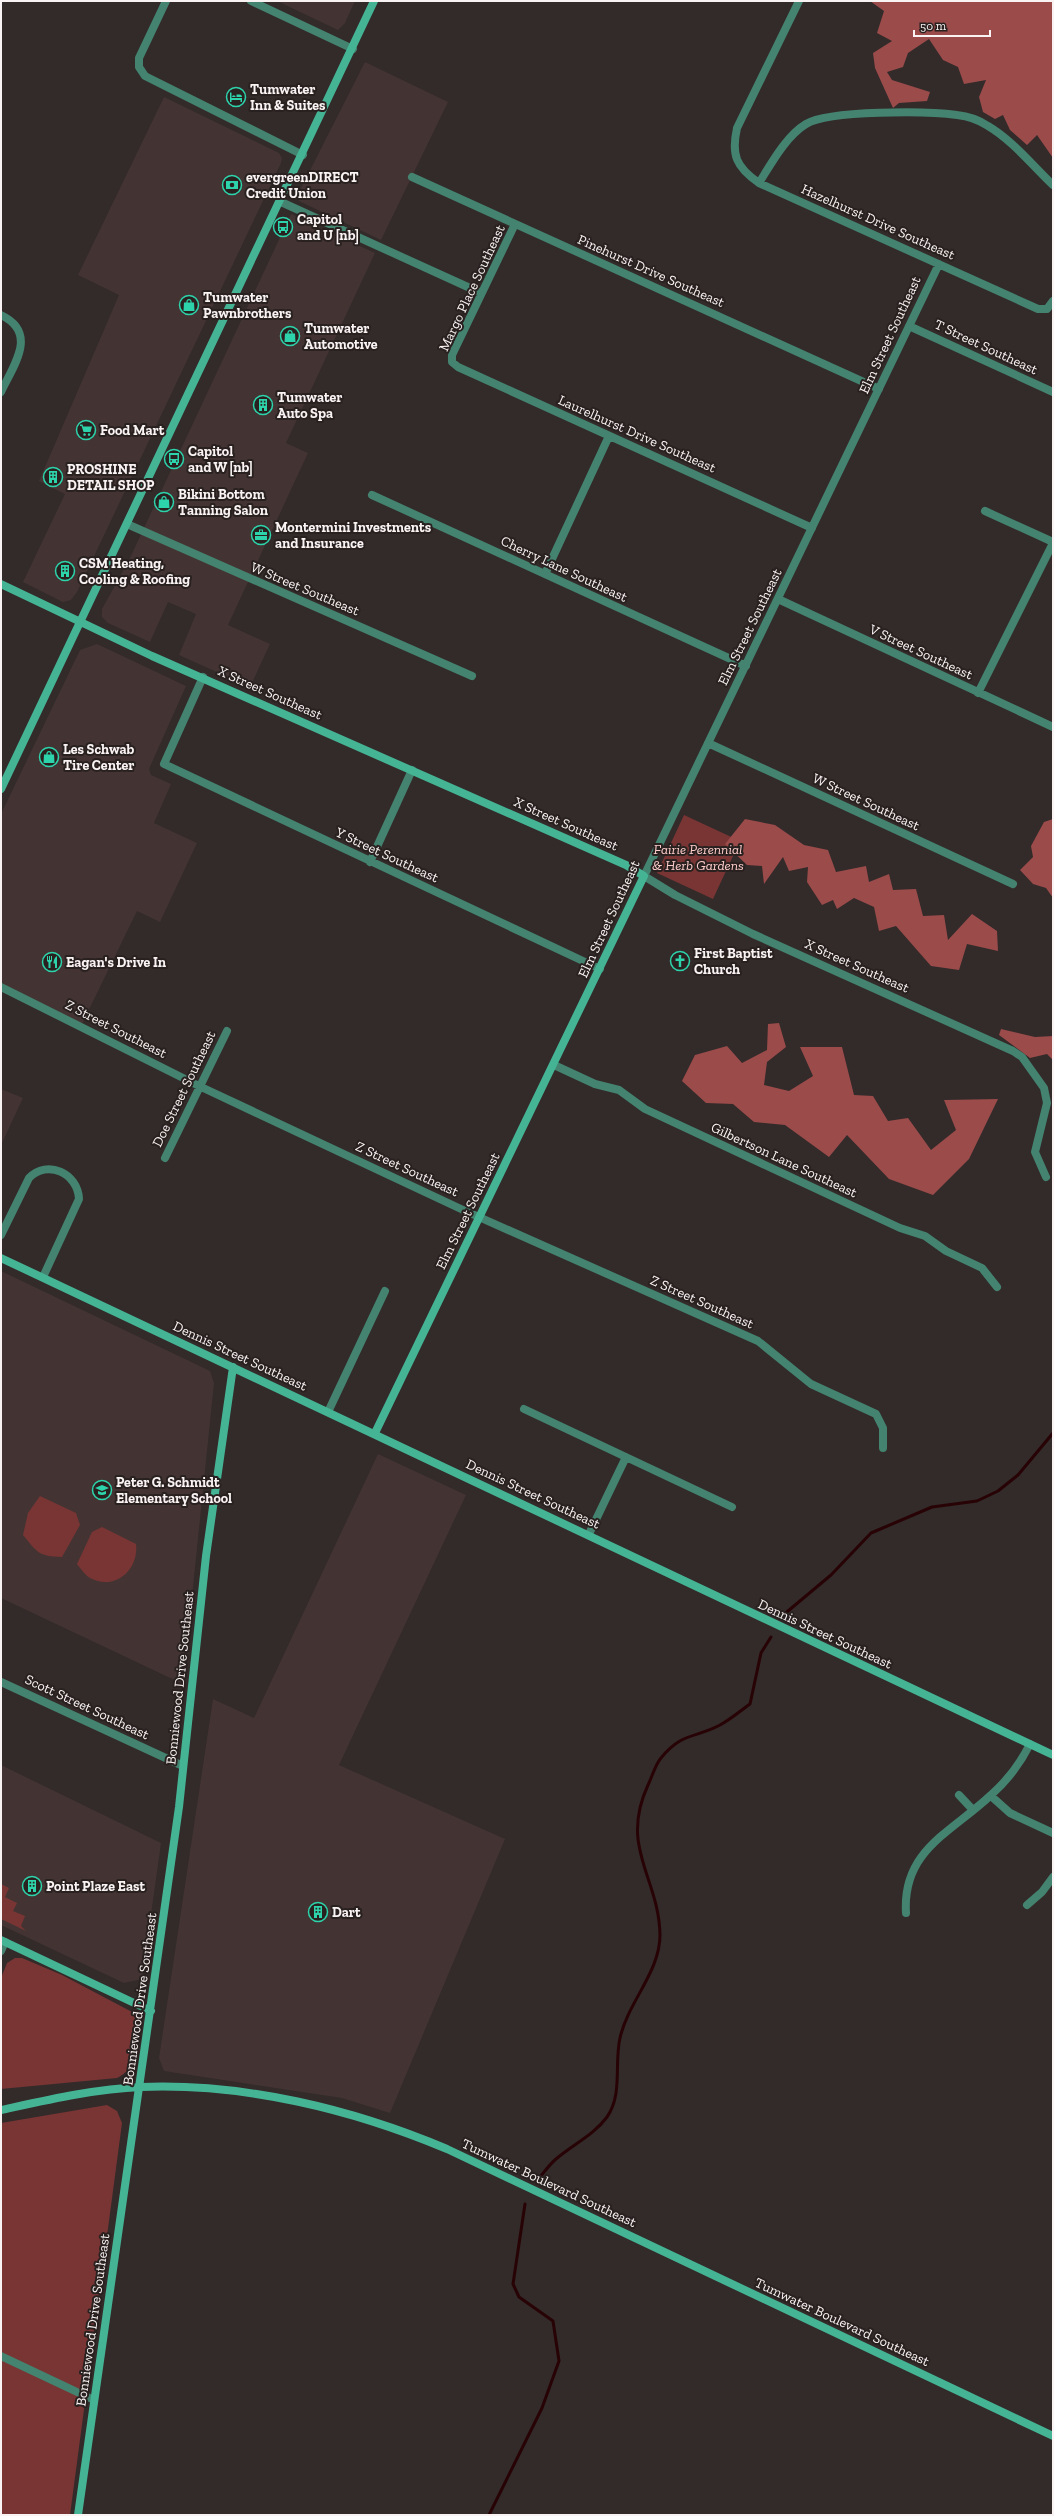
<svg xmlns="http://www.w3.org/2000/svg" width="1054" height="2516" viewBox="0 0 1054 2516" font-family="'Zilla Slab',serif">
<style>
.built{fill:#433433}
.green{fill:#783534}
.forest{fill:#9a4b4a}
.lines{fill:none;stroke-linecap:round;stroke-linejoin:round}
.stream{stroke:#280305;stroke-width:3}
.street{stroke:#43836f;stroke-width:8}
.secondary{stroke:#44b494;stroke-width:8}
.labels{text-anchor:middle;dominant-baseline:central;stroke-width:4;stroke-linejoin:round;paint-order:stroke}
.poi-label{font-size:14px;font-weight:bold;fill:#f9f3f3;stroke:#292120;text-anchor:start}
.street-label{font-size:14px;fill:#f9f3f3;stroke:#292120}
.park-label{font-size:14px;font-style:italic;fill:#fdcdca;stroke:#292120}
</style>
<rect width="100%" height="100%" fill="#332a2a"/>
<path class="built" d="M277,1H355L345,23L338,30Z
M365,62L448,102L381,240L299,201L297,196Z
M164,97L279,153L282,158L281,163L77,592L71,600L63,602L23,582L65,494L39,481L119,295L78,275Z
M291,214L375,253L286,443L308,453L228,625L270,644L250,687L179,655L196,614L168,602L150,642L108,623L102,617V609L129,560Z
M97,644L186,686L149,769L151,775L171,784L154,823L197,843L160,922L137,911L81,1026L1,987V814L80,650Z
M1,1089L23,1098L1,1145Z
M1,1271L210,1371L214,1383L183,1684L1,1598Z
M378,1454L466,1495L339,1765L505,1839L390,2113L342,2098L164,2071L159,2058L213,1699L254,1718Z
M1,1765L161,1843L142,1979L124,1983L1,1925Z"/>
<path class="green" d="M684,815L740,841L713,899L657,873Z
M40,1496L76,1513L80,1525L62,1557C38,1556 38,1553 23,1535L28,1513Z
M102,1527L136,1544C139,1570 115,1591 90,1578C85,1575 81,1569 77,1564L92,1532Z
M1,1884L9,1888L5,1897L17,1903L13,1911L25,1916L21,1926L26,1931L1,1919Z
M15,1958H22L62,1975L134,2013C139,2022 135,2059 129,2068C126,2073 122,2075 117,2078L1,2089V1978L7,1963Z
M107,2105L117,2111L122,2123L70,2515H1V2123Z"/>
<path class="forest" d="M870,1H1053V158L1037,135L1027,145L1010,130L1003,115L995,119L983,112L979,97L986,80L964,84L958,67L943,60L929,39L908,53L903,67L887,72L892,80L930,92L927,101L899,103L893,108L875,68L873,53L892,41L877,33L884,11Z
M745,819L775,825L804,845L828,850L836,872L866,866L869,882L889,874L893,890L916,889L923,916L944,915L948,940L972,914L997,931L998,951L967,944L959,970L931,966L896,926L879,931L874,907L854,898L837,909L833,900L822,905L807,882L808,867L789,871L783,857L764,884L762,866L747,865L725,844Z
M1053,819V898L1046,888L1033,884L1020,870L1033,857L1031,846L1044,822Z
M779,1023L786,1047L767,1062L764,1085L789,1091L813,1076L800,1047H842L854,1095L873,1096L888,1121L908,1118L931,1150L956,1130L944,1100L998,1099L969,1159L933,1195L889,1179L847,1135L829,1157L785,1125L754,1122L733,1104L706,1103L682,1081L695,1055L727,1046L742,1063L767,1050L768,1024Z
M1001,1029L1035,1037L1053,1036V1060L1047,1054L1030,1058L999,1035Z"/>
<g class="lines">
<path class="stream" d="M782,1616L831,1575L871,1533L932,1507L977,1501L998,1491L1018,1475L1053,1433
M540,2177C545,2171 550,2164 556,2159C572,2145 594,2135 607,2117C623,2094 614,2064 620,2038C628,2002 660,1972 660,1935C659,1877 619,1848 648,1785C652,1777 655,1765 661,1758C682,1732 696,1738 720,1725C731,1719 740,1711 750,1704L761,1653L771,1637
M489,2515L542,2408L559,2361L553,2321L519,2297L513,2284L525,2204"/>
<path class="street" d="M166,1L139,58V67L145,76L303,155
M251,1L353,49
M799,1L737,128C731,155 736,167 759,183L1038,309H1047L1053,301
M412,177L879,389
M759,183C771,164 786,136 806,124C829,110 928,111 957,115C967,116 979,120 988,126C1012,140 1033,166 1053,185
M281,202L481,293
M515,224L452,355V362L458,367L812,528
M939,264L644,876L675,895L753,934L1013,1051L1022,1057L1044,1088L1047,1103L1035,1152L1046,1177
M1,315C39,333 13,366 1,392
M909,326L1053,392
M372,495L746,666
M985,511L1053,542
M127,524L472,676
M545,574L609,436
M778,599L1053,727
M203,677L164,764L600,969
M978,693L1053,543
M708,743L1013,884
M370,862L412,770
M1,987L199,1086L461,1209L758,1341L811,1384L876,1414L883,1428V1448
M554,1065L595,1084L619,1090L645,1109L900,1228L925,1236L946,1251L982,1268L997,1287
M165,1158L227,1031
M1,1235L29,1178C47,1159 78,1173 79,1199L43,1277
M524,1409L732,1507
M328,1412L385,1291
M589,1534L626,1457
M1,1682L183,1766
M959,1795L973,1810
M991,1796L1010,1813L1053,1833
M1027,1905L1042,1892L1053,1877
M906,1913C902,1850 952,1832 991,1795C1008,1780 1020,1764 1030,1744
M1,1951L5,1942
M1,2356L94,2400"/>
<path class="secondary" d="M1,584L152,656L626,865L644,876L375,1433
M1,789L374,1
M1,1258L1053,1755
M1,1940L151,2011
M1,2110C47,2100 94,2089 141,2087C245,2083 352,2109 447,2149L1053,2436
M78,2515L179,1807L206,1556L233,1367"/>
</g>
<defs>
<symbol id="hotel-ring" viewBox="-11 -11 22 22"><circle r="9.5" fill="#292120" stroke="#2dd4ab" stroke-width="1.5"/><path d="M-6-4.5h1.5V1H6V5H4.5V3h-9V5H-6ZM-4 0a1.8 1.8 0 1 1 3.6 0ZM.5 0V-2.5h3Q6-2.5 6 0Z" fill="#2dd4ab"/></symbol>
<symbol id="bank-ring" viewBox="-11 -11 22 22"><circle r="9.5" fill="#292120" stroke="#2dd4ab" stroke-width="1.5"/><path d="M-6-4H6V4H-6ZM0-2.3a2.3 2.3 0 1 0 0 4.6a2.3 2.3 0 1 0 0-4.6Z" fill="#2dd4ab"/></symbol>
<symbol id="bus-ring" viewBox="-11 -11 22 22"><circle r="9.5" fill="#292120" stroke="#2dd4ab" stroke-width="1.5"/><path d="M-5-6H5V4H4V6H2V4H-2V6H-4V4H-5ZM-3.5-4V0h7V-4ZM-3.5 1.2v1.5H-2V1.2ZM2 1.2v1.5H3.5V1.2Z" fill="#2dd4ab"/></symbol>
<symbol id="shop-ring" viewBox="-11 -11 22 22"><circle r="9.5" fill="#292120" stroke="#2dd4ab" stroke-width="1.5"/><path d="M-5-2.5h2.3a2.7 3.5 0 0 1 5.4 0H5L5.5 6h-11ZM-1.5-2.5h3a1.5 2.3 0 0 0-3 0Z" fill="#2dd4ab"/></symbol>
<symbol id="building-ring" viewBox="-11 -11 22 22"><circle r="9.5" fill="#292120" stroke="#2dd4ab" stroke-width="1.5"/><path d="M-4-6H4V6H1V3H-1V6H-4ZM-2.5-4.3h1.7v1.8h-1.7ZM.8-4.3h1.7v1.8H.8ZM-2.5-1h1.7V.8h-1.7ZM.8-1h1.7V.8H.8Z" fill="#2dd4ab"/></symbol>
<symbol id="supermarket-ring" viewBox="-11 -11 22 22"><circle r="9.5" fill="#292120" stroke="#2dd4ab" stroke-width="1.5"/><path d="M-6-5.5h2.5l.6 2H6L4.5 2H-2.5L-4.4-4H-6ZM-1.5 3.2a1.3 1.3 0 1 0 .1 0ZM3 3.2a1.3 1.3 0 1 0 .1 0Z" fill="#2dd4ab"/></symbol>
<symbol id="office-ring" viewBox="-11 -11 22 22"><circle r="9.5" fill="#292120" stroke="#2dd4ab" stroke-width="1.5"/><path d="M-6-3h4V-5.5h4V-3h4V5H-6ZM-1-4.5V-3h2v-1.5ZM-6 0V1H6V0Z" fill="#2dd4ab"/></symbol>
<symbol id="church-ring" viewBox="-11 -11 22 22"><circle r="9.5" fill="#292120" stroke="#2dd4ab" stroke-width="1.5"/><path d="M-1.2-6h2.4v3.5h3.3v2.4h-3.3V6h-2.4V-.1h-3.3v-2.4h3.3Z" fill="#2dd4ab"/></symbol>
<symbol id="restaurant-ring" viewBox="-11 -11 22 22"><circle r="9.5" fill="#292120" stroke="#2dd4ab" stroke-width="1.5"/><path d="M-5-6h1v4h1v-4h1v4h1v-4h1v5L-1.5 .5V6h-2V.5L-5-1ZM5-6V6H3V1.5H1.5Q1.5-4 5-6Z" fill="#2dd4ab"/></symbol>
<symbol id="school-ring" viewBox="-11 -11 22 22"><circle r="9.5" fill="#292120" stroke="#2dd4ab" stroke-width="1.5"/><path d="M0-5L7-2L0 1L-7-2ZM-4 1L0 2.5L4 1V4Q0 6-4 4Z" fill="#2dd4ab"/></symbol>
</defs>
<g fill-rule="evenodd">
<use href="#hotel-ring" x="225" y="86" width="22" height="22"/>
<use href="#bank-ring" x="221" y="174" width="22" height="22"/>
<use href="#bus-ring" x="272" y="216" width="22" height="22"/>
<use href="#shop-ring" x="178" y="294" width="22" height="22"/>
<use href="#shop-ring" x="279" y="325" width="22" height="22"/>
<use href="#building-ring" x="252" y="394" width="22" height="22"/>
<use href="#supermarket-ring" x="75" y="419" width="22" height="22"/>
<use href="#bus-ring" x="163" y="448" width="22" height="22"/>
<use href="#building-ring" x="42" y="466" width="22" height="22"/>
<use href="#shop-ring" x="153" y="491" width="22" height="22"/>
<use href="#office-ring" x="250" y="524" width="22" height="22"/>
<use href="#building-ring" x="54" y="560" width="22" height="22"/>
<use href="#shop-ring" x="38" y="746" width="22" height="22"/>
<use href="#church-ring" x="669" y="950" width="22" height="22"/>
<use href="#restaurant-ring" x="41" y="951" width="22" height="22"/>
<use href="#school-ring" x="91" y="1479" width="22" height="22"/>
<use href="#building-ring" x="21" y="1875" width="22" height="22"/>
<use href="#building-ring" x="307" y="1901" width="22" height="22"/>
</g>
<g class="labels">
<g class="poi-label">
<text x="250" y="89">Tumwater<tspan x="250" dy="16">Inn &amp; Suites</tspan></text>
<text x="246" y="177">evergreenDIRECT<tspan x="246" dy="16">Credit Union</tspan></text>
<text x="297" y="219">Capitol<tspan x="297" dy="16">and U [nb]</tspan></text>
<text x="203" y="297">Tumwater<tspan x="203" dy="16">Pawnbrothers</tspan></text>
<text x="304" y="328">Tumwater<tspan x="304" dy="16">Automotive</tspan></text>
<text x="277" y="397">Tumwater<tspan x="277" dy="16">Auto Spa</tspan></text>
<text x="100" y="430">Food Mart</text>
<text x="188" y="451">Capitol<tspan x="188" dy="16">and W [nb]</tspan></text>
<text x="67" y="469">PROSHINE<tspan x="67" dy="16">DETAIL SHOP</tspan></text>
<text x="178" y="494">Bikini Bottom<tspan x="178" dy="16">Tanning Salon</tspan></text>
<text x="275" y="527">Montermini Investments<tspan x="275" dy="16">and Insurance</tspan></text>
<text x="79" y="563">CSM Heating,<tspan x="79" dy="16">Cooling &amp; Roofing</tspan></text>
<text x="63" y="749">Les Schwab<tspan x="63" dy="16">Tire Center</tspan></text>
<text x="694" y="953">First Baptist<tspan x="694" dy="16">Church</tspan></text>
<text x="66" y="962">Eagan's Drive In</text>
<text x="116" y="1482">Peter G. Schmidt<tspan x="116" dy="16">Elementary School</tspan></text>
<text x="46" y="1886">Point Plaze East</text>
<text x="332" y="1912">Dart</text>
</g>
<g class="street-label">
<text transform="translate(878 222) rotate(24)">Hazelhurst Drive Southeast</text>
<text transform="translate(651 271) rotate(24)">Pinehurst Drive Southeast</text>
<text transform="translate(472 288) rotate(-65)">Margo Place Southeast</text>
<text transform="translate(890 335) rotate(-65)">Elm Street Southeast</text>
<text transform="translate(986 347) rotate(25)">T Street Southeast</text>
<text transform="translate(637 434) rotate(24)">Laurelhurst Drive Southeast</text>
<text transform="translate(564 569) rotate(25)">Cherry Lane Southeast</text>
<text transform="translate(305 589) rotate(23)">W Street Southeast</text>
<text transform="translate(750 627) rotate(-64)">Elm Street Southeast</text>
<text transform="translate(921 652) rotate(25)">V Street Southeast</text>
<text transform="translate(270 693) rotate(24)">X Street Southeast</text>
<text transform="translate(866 802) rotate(25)">W Street Southeast</text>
<text transform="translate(566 824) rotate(24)">X Street Southeast</text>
<text transform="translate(387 855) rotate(25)">Y Street Southeast</text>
<text transform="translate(609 919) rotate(-65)">Elm Street Southeast</text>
<text transform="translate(857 966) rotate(24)">X Street Southeast</text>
<text transform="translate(116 1029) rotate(27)">Z Street Southeast</text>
<text transform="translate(184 1089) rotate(-64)">Doe Street Southeast</text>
<text transform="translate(784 1160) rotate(25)">Gilbertson Lane Southeast</text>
<text transform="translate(407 1169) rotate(25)">Z Street Southeast</text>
<text transform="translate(468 1211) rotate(-64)">Elm Street Southeast</text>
<text transform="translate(702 1302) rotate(24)">Z Street Southeast</text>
<text transform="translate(240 1356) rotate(25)">Dennis Street Southeast</text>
<text transform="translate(533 1494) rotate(25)">Dennis Street Southeast</text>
<text transform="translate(825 1634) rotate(25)">Dennis Street Southeast</text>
<text transform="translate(180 1678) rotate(-84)">Bonniewood Drive Southeast</text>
<text transform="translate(87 1707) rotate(25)">Scott Street Southeast</text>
<text transform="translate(140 1999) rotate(-82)">Bonniewood Drive Southeast</text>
<text transform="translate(549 2183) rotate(25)">Tumwater Boulevard Southeast</text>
<text transform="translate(93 2320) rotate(-82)">Bonniewood Drive Southeast</text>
<text transform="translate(842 2322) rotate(25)">Tumwater Boulevard Southeast</text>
</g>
<g class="park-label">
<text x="698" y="849">Fairie Perennial<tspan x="698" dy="16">&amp; Herb Gardens</tspan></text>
</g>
</g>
<rect width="1054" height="2516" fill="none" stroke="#f9f3f3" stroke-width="4"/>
<path d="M914 30v6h76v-6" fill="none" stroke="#f9f3f3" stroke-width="2"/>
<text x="920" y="30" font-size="12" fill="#f9f3f3" stroke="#292120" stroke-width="3" paint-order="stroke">50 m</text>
</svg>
